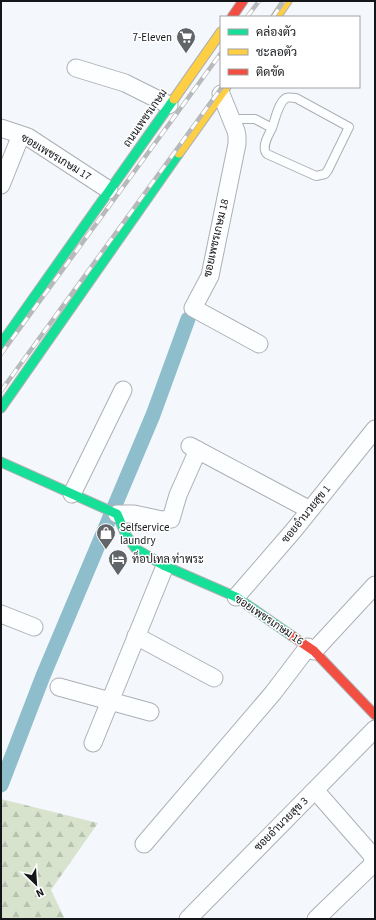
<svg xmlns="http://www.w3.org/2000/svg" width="376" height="920" viewBox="0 0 376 920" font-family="'Source Sans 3',Sarabun,sans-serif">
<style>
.forest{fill:url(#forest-firs)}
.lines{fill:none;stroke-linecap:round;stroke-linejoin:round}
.canal{stroke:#8ebecc;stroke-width:15}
.lane-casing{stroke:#adb0b3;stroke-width:10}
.street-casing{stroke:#adb0b3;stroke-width:19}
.fast-casing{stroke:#adb0b3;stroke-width:11}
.slow-casing{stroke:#adb0b3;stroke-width:11}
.jam-casing{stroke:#adb0b3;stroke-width:11}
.lane{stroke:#fdfeff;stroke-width:8}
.street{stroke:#fdfeff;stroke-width:17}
.fast{stroke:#16e098;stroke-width:9}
.slow{stroke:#ffcf43;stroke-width:9}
.jam{stroke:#f24e42;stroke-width:9}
.rail-casing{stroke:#b8b9bb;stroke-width:4.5}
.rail{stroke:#fff;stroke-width:3;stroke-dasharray:9;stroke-linecap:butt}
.labels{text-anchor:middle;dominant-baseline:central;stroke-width:3;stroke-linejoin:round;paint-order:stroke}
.poi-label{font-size:11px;fill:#141619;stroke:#fff;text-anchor:start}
.street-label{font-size:11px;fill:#141619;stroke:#fff}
</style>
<defs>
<pattern id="forest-firs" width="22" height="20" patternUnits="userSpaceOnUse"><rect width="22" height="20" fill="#d8e3ce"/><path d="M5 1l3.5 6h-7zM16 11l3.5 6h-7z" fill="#b8c2b0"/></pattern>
</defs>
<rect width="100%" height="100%" fill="#f4f7fc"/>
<path class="forest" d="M1,799L98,823L51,890L65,919H1Z"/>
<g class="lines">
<path class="canal" d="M1,785L43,676L153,415L188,319"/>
<defs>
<path id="lane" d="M231,119H255L272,128C268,136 261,147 267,154L316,176L325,174L328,170L349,127L296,98C293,98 289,97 286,98C278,103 275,120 272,128"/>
<path id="street" d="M76,68L125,83L169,105
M221,94L236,131L237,136V144L210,276L193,308L259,344
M1,128L28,137L109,190
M1,185L21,135
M190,446L310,510
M72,494L123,390
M117,514H134L162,520L171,519L178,495L198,450
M236,597L294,530L375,429
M1,614L34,627
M136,636L214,678
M314,651L375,585
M59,687L150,712
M93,743L165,566
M315,790L371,854L374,863L316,919
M144,844L273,693L308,647
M188,919L375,729"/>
<path id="fast" d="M1,344L174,99
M1,408L179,153
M1,462L117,514L126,535L136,549L165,566L236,597L292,636"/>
<path id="slow" d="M276,17L287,1
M174,99L221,32
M179,153L226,87"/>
<path id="jam" d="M232,17L243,1
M292,636L314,651L375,715"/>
</defs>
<use href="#lane" class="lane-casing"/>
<use href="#street" class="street-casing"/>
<use href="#fast" class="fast-casing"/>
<use href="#slow" class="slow-casing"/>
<use href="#jam" class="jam-casing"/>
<use href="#lane" class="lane"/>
<use href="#street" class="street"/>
<use href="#fast" class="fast"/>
<use href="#slow" class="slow"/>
<use href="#jam" class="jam"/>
<defs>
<path id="rail" d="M247,17L259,1
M273,17L284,1
M1,354L221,53
M1,391L222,87"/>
</defs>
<use href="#rail" class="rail-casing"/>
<use href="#rail" class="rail"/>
</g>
<defs>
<symbol id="supermarket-pin" viewBox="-11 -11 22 30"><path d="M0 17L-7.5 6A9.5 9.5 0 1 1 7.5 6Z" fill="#626568" stroke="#fff"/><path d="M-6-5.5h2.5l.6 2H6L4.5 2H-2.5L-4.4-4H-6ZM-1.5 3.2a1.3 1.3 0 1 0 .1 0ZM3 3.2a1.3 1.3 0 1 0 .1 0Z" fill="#fff"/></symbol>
<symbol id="shop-pin" viewBox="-11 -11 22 30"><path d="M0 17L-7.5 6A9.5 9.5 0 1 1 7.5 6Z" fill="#626568" stroke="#fff"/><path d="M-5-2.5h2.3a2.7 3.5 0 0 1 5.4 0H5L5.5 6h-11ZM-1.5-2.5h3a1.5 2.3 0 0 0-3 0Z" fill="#fff"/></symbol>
<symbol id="hotel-pin" viewBox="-11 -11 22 30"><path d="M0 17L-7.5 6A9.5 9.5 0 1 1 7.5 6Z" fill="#626568" stroke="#fff"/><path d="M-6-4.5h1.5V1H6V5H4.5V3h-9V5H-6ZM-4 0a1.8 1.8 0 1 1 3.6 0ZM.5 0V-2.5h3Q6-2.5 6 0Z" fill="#fff"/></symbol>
</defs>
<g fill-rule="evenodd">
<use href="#supermarket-pin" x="175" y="26" width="22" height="30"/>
<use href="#shop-pin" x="95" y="522" width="22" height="30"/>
<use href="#hotel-pin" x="107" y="548" width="22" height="30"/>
</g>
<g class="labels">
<g class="poi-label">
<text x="172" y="37" text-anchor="end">7-Eleven</text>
<text x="120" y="527">Selfservice<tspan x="120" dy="13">laundry</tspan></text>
<text x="132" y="559">ท็อปเทล ท่าพระ</text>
</g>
<g class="street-label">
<text transform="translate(145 118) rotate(-55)">ถนนเพชรเกษม</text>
<text transform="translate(56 157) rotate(31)">ซอยเพชรเกษม 17</text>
<text transform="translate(216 238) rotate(-77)">ซอยเพชรเกษม 18</text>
<text transform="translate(306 514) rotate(-51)">ซอยอำนวยสุข 1</text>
<text transform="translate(269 620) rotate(34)">ซอยเพชรเกษม 16</text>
<text transform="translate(281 824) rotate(-45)">ซอยอำนวยสุข 3</text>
</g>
</g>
<rect width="376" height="920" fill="none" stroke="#141619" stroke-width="4"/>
<rect x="220" y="16" width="140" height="72" fill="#ffffff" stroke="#a1a2a3"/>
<rect x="228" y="29" width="20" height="6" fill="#16e098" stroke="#a1a2a3"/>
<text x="256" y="36" font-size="12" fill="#141619">คล่องตัว</text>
<rect x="228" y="49" width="20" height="6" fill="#ffcf43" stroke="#a1a2a3"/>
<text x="256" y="56" font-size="12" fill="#141619">ชะลอตัว</text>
<rect x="228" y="69" width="20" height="6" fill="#f24e42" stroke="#a1a2a3"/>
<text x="256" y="76" font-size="12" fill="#141619">ติดขัด</text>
<g transform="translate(36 884) rotate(155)" stroke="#ffffff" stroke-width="3" paint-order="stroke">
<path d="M0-3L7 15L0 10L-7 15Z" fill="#141619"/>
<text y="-6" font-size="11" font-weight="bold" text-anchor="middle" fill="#141619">N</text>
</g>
</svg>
